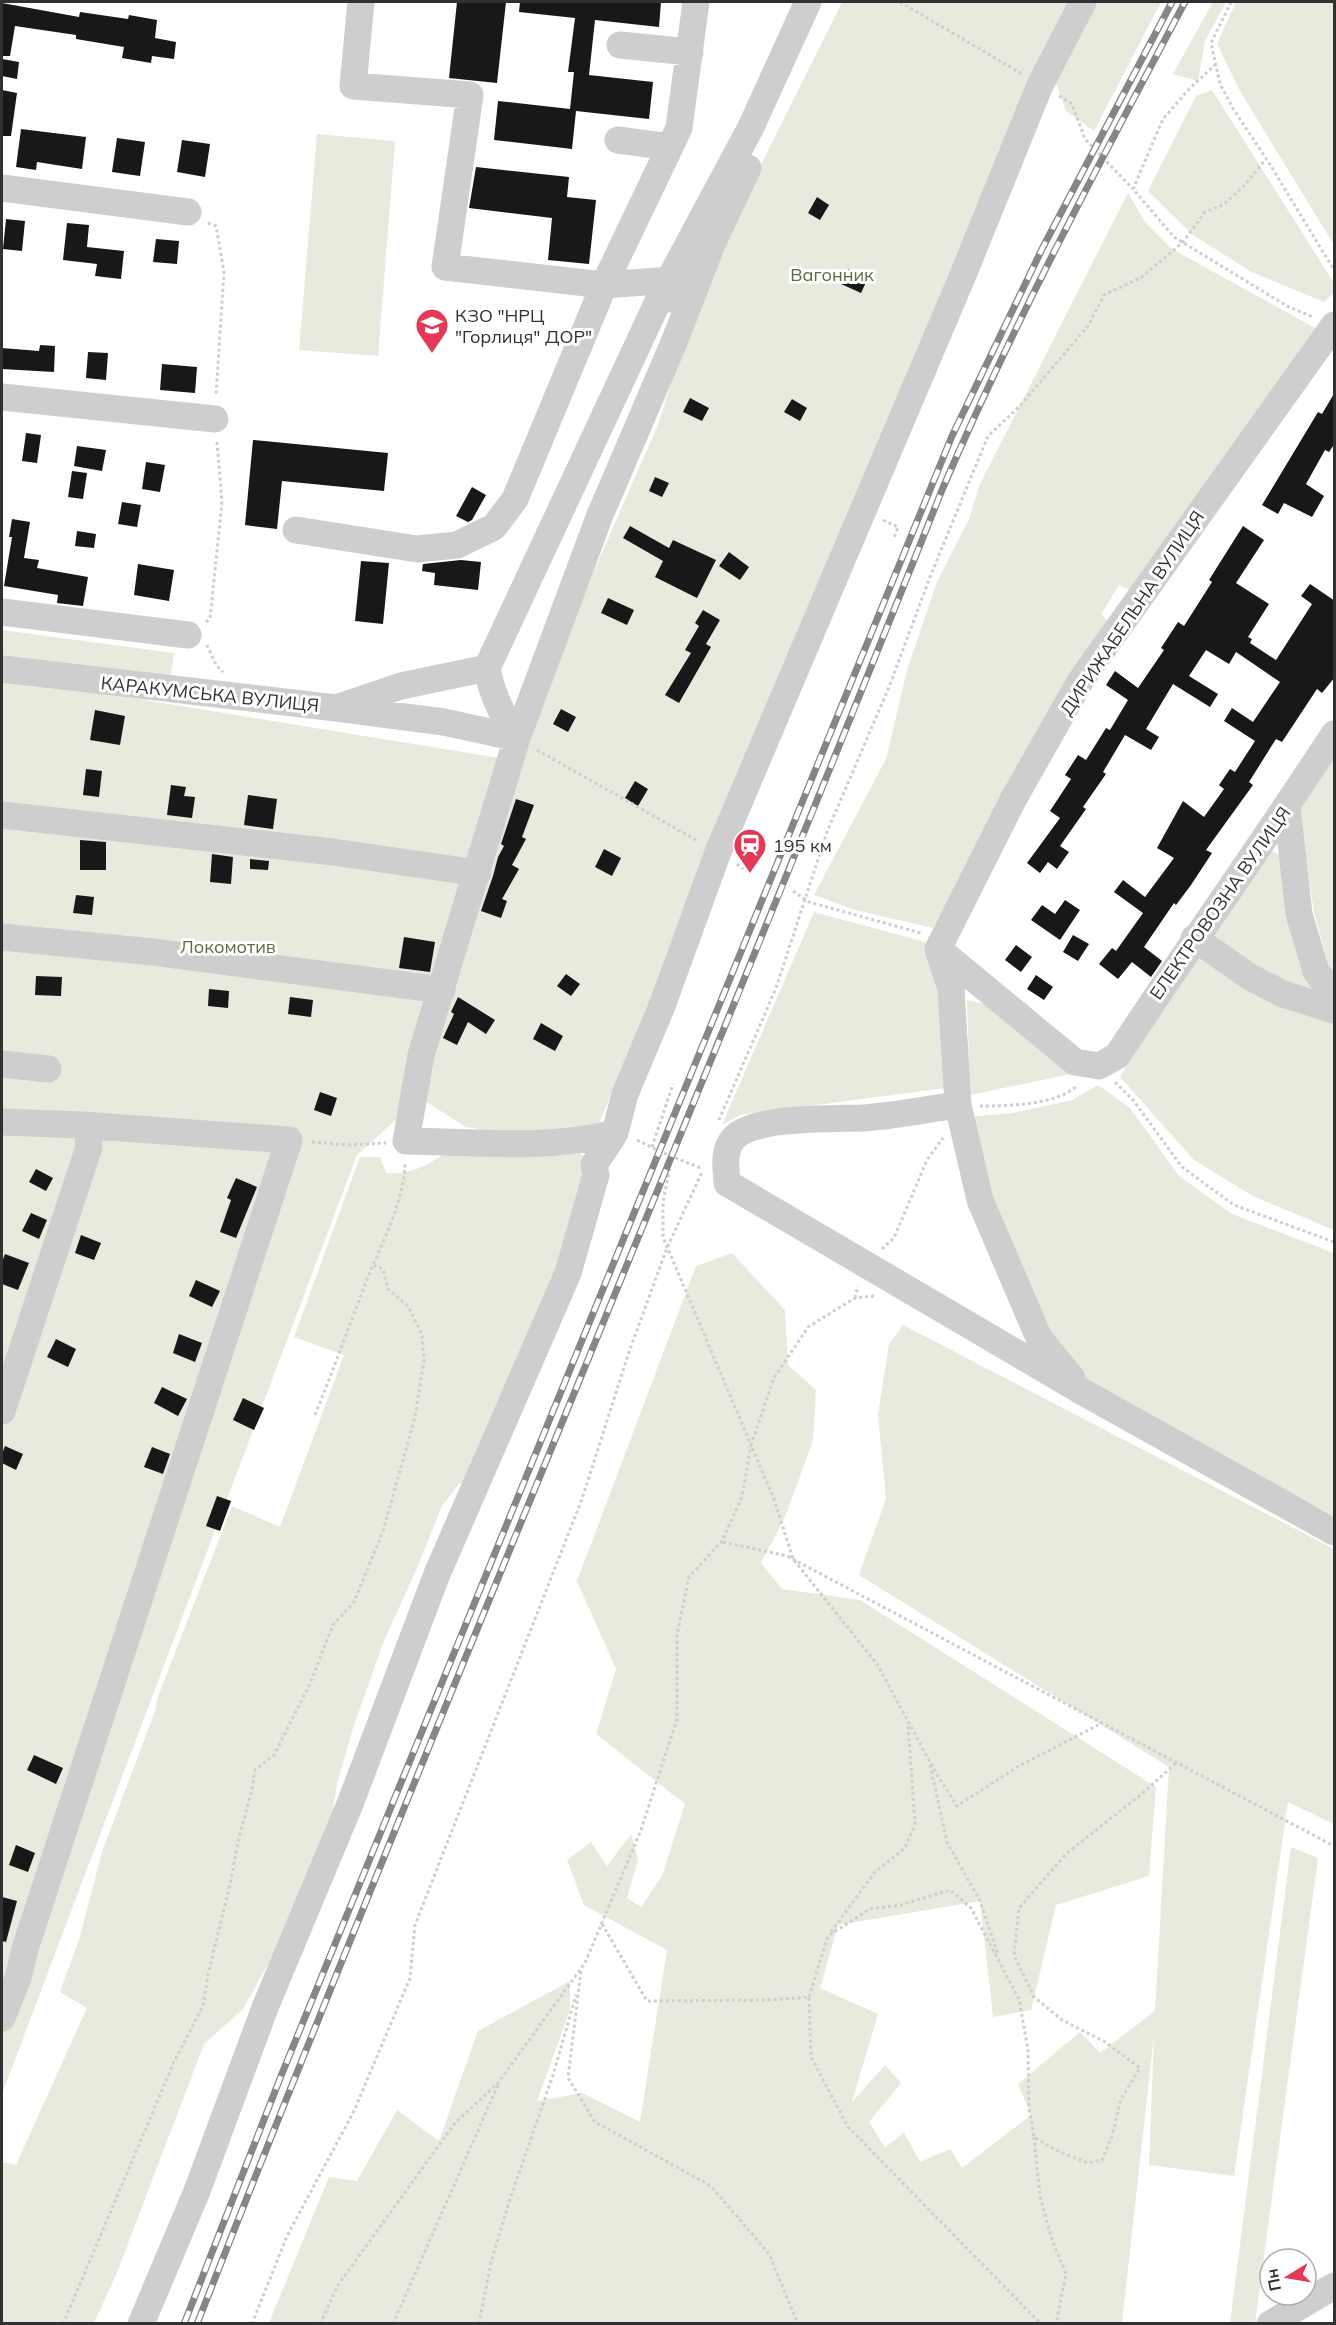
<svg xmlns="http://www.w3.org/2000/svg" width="1336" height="2325" viewBox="0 0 1336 2325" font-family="Mulish,sans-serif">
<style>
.green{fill:#e6ebdd}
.building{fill:#181818}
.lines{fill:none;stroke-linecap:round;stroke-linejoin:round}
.path{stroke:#cecece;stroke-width:3;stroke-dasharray:3 3;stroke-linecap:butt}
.minor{stroke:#cecece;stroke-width:27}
.rail-casing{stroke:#868686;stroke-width:7}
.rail{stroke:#fff;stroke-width:4.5;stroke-dasharray:14;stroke-linecap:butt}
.labels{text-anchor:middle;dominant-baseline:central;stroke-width:6;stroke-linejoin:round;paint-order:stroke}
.park-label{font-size:18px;fill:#596d3f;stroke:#fff}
.poi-label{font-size:18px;fill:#313131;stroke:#fff;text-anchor:start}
.street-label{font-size:18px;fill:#313131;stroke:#fff}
</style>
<rect width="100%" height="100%" fill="#fff"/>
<path class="green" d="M842,2H1072L596,1130L530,1138L466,1127L420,1098L357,1155L2,2094V682L120,696L523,762L568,630L658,425L691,320L730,227Z
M1090,2H1161L1094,131L1066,111L1055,80Z
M1213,2H1226L1205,41L1198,81L1173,74Z
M1236,2H1334V245L1240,91L1217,44Z
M1212,90L1334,283V293L1324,302L1250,271L1193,235L1148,191L1196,96Z
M317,134L395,141L378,356L299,350Z
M1128,193L1145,222L1172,249L1315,328L1133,591L1119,585L1101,614L1112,625L1002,801L933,928L855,910L814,895L886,759L907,670L937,582L969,519L980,484Z
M2,630L174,653L170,681L2,660Z
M1334,757V974L1329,967L1314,912L1298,810Z
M1266,849L1279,854L1319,998L1226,951L1213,935Z
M814,912L925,942L935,960L946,1088L740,1115L722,1125Z
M1196,950L1272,1003L1334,1024V1230L1253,1196L1194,1160L1120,1077Z
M967,1000L989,1005L1071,1074L970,1095Z
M1098,1085L1130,1108L1179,1176L1232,1214L1334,1253V1516L1089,1384L1049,1335L987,1195L968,1117L1013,1113L1072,1100Z
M456,1145L572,1149C583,1154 589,1158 592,1170L480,1475L459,1484L442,1506L417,1568L383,1643L353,1728L337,1784L332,1815L284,1953L267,1966L243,2009L204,2044L116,2275L94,2323H2V2162L16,2165L87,2008L60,1992L79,1940L102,1852L154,1714L159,1694L232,1506L280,1527L344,1355L294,1337L360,1157H380L386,1173C413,1176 435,1161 456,1145Z
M732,1253L785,1310L788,1365L816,1390L813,1440L786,1515L761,1563L782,1589L860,1600L1156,1787L1149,1876L1056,1905L1031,2010L993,2017L980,1901L838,1925L820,1988L878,2014L852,2102L885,2065L901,2083L869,2122L885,2148L904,2132L920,2162L950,2149L962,2168L1031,2115L1018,2084L1080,2032L1100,2053L1155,2011L1169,1767L859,1575L886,1499L878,1414L889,1344L903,1325L1334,1549V1824L1288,1802L1234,2176L1149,2165L1154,2035L1122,2323H269L329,2177L357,2181L397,2110L439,2141L478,2031L570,1981V2010L537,2101L582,2093L640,2122L667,1950L584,1905L567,1860L591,1842L607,1866L631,1834L638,1859L627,1898L641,1907L662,1876L685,1804L596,1734L616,1669L577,1581L696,1266Z
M1291,1847L1318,1858L1255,2323H1230Z"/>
<path class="building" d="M457,2H506L497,83L449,78Z
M520,2H661L659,27L595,20L589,75L653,82L649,119L576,111L572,149L494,140L498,101L570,109L574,72H568L575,18L519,12Z
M2,3L79,17L80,12L128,19L129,15L157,20L155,38L176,42L174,59L152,56L151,63L122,58L124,47L76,39V35L15,26L10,56H2Z
M2,59L19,62L17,79L2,76Z
M2,90L17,93L11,136H2Z
M21,129L86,137L82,169L37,162L36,170L16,167Z
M117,138L145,142L140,176L112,172Z
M182,140L210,144L205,177L177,172Z
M476,167L569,177L567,197L596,200L589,264L548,260L552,218L469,208Z
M817,197L829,205L820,220L808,213Z
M6,219L25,221L22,251L3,249Z
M67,223L89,225L87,247L124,251L121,279L95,276L97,264L63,260Z
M156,239L179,241L177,264L153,262Z
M848,269L868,278L861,293L841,284Z
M40,345L55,346L54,372L2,369V348L39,351Z
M88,352L108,353L106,380L86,378Z
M162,364L197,367L195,393L160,390Z
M1335,392V443L1329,452L1325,450L1306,484L1324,496L1312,517L1284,503L1278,514L1262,505L1318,412L1322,414Z
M690,398L709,408L702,421L683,412Z
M792,399L807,408L800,421L784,412Z
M26,433L41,435L37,463L22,461Z
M253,440L388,453L384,491L282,481L277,529L245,525Z
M77,446L106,450L102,471L74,466Z
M146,462L165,465L160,492L142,489Z
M72,471L87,473L83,499L68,497Z
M655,477L669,483L662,497L649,491Z
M472,487L486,495L472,520L468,522L456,516Z
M122,502L141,505L137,527L118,524Z
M12,519L30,522L24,558L39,560L37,568L88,577L83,606L57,603L58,595L4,586L12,537H9Z
M630,526L669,548L673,540L716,560L697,598L655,577L663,561L623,538Z
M1243,526L1264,540L1236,583L1269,604L1248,637L1252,639L1250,643L1276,660L1312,604L1301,596L1310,584L1335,601V677L1322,693L1317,689L1282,742L1276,739L1249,782L1253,785L1206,850L1212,853L1191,885L1176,905L1174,903L1144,947L1162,961L1151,977L1132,962L1118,979L1099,964L1112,948L1116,951L1143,913L1114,892L1123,880L1145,897L1174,858L1157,848L1183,801L1204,817L1224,789L1219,785L1230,769L1235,772L1255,741L1224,721L1232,708L1253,722L1280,682L1236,652L1229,664L1206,650L1189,676L1218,694L1210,707L1173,684L1146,729L1159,737L1151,750L1125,735L1103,772L1106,774L1083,807L1086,809L1060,846L1069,852L1057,869L1048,862L1040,873L1027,863L1060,818L1050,811L1071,779L1065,775L1078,755L1086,760L1106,728L1110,730L1128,700L1106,685L1115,671L1138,688L1164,650L1161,648L1178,622L1184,626L1212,582L1209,580Z
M77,531L96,534L94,548L75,546Z
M729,552L749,567L740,580L719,566Z
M461,560L481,562L478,590L434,585L435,573L422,571L423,564Z
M361,561L389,563L383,624L355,621Z
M138,564L174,570L169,601L134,595Z
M608,598L634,610L627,625L601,613Z
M703,610L720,620L706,644L711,647L679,703L665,695L691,653L685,650L699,626L695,623Z
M561,709L576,717L568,732L553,724Z
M95,710L125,716L120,745L90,740Z
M86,769L102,771L99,797L83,795Z
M635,781L648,789L638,806L625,798Z
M171,785L186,787L184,796L195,797L192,818L167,815Z
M248,795L277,799L273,829L244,825Z
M516,799L534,805L522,837L526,839L512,865L519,869L502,899L507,901L501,918L481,911L493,876L498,857L504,846L501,844Z
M80,840L106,842V870H80Z
M604,849L621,858L612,876L595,867Z
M212,854L233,857L231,884L210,882Z
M250,859L269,861L268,870L250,869Z
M76,895L94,897L92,915L73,913Z
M1065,900L1080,910L1060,940L1031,920L1042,905L1055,914Z
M1073,935L1089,944L1078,961L1063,952Z
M404,937L435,942L430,972L399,968Z
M1016,945L1032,957L1021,972L1005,960Z
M566,974L580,984L571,996L557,986Z
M1036,975L1053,987L1044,1000L1027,989Z
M36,976L62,977L61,996L35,995Z
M209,989L229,991L228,1008L208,1006Z
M290,997L313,1000L311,1017L288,1014Z
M458,997L495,1020L486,1034L468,1022L457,1045L443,1038L454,1014L451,1012Z
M541,1023L563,1036L555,1051L533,1039Z
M320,1092L337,1098L331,1116L314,1110Z
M36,1169L53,1178L46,1191L29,1182Z
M236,1178L257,1187L236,1238L220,1232L231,1200L227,1198Z
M31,1213L47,1220L39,1239L22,1231Z
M81,1235L101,1243L94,1260L75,1253Z
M5,1254L29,1263L18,1290L2,1284V1262Z
M196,1280L220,1291L212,1307L189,1296Z
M179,1334L202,1343L195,1362L173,1353Z
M56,1339L76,1349L68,1367L47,1357Z
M162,1387L187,1399L178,1416L154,1403Z
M243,1398L264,1408L254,1430L233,1420Z
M5,1446L23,1454L16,1470L2,1463V1454Z
M152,1447L170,1454L163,1474L144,1467Z
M217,1496L231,1501L220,1531L206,1526Z
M34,1755L63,1768L56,1784L27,1770Z
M16,1845L35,1853L28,1872L9,1865Z
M2,1897L17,1901L6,1942L2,1941Z"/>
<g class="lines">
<path class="path" d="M900,2L1022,74
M1231,2L1211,43L1220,84L1234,110L1269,163L1334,270
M1216,64L1189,89L1163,119L1133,189L1174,237L1287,306L1313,317
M1059,96L1072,104L1085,139L1133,189
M208,223L216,226L224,272L216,396
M883,520L898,527L894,538
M206,622L210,619L222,502L217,442
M207,645L216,665L223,672
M537,750L698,841
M737,864L743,869
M793,891L809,902L921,933
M1115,1082L1133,1100L1182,1167L1234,1205L1334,1242
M980,1106C1008,1106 1056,1105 1077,1086
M719,1120L776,988L827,832L889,687L930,577L988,436L1019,407L1088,326L1104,295L1142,277L1183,242L1205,212L1223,205L1242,188L1266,159
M637,1140L661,1152L703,1169
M312,1142L350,1145L386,1143
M652,1147L673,1084
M882,1249L894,1238L927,1160L943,1138
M874,1296L855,1298L808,1327L774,1378L751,1445L774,1499L793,1559L877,1664L936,1773L957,1806L1019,1766L1102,1723
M855,1298L858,1286
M315,1415C332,1373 347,1332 363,1290C378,1249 403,1208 405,1164
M723,1542L787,1556L1334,1846
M930,1765L947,1842L980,1901L998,1955
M602,1924L647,2001L771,2000L809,1997L811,2057L848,2127L1041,2324
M831,1932L875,1872L905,1848L915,1824L908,1724
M581,1971L568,2078L595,2122L711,2186L769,2254L798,2324
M809,1997L828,1936L870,1909L901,1905L950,1890L971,1908L1019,1999L1028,2050L1029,2109L1034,2137L1060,2152L1088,2163L1102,2160L1112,2136L1121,2099L1140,2068L1105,2042L1062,2020L1034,1997L1014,1955L1019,1908L1066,1854L1144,1792L1176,1763
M1034,2137L1040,2196L1052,2240L1066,2274L1056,2324
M63,2324L174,2062L203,2006L208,1975L231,1880L239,1837L252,1790L255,1770L274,1755L309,1686L333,1625L354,1602L383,1531L415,1417L424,1360L422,1334L408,1306L388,1289L383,1269L373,1265
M252,2324L287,2236L354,2111L410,1978L415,1925L582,1499L629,1352L667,1248L702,1172
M320,2324L338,2285L455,2123L498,2083L585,1963L641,1830L677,1719V1635L689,1577L722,1541L742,1497L751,1445L663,1237V1202L672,1157
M393,2324L498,2085
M479,2324L491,2262L510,2199L553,2075L576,1995"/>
<path class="minor" d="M361,2L353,86L470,95L445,267L604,285L658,281L667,284L669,299
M620,45L690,52
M618,140L670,147
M2,188L188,212
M2,397L215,419
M296,530L417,549L457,545L494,527L515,499L604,285L679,128L696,2
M2,612L188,635
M2,669L336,708L401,686L487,668
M336,708L444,722L517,738L600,515L675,340L712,244L748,168
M1287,807L1299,914L1316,971L1334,996
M2,815L333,852L478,873
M2,937L153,952L442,990
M1194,938L1250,977L1283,994L1334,1010
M938,949L1014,798L1081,680L1334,325
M938,949L1075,1062L1099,1066L1117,1056C1188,948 1264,842 1334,734
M938,949L951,989L958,1105L980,1200L1039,1338L1072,1378
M2,1064L48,1069
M958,1105C927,1109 894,1116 862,1118C834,1119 752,1116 733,1139C723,1151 726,1168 727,1183L1083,1392L1334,1532
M2,1122L82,1125L289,1140L25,1949L18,1978L2,2018
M615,1133C547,1150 475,1142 406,1141L421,1055L517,738C502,716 492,695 487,668L661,295L751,127L808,2
M2,1411L89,1147L88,1134L82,1125
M141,2324L197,2191L266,2005L350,1804L437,1574L568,1273L596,1175L594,1165L615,1133L625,1094L662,1006L718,852L963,275L1040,85L1083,2
M1270,2324L1334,2286"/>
<defs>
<path id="rail" d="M184,2324L281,2076L952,436L1043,247L1172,2
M197,2324C439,1709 698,1103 942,490C1014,322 1100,162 1185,2"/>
</defs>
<use href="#rail" class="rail-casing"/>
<use href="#rail" class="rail"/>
</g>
<defs>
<symbol id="school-pin" viewBox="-11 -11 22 30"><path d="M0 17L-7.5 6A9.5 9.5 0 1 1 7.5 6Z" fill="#e33956" stroke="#fff"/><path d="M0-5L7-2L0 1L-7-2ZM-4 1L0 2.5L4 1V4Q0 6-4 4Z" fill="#fff"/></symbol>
<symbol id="station-pin" viewBox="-11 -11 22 30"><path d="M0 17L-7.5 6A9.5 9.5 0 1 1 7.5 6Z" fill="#e33956" stroke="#fff"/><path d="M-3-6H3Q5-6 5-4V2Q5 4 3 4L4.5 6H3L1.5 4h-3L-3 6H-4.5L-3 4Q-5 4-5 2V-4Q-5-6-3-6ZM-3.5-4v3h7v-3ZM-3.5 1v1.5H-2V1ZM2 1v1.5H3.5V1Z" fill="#fff"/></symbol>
</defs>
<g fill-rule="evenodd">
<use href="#school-pin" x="413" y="306" width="38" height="52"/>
<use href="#station-pin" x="731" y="826" width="38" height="52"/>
</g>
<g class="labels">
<g class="park-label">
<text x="832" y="274">Вагонник</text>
<text x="228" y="946">Локомотив</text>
</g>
<g class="poi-label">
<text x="455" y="315">КЗО "НРЦ<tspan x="455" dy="21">"Горлиця" ДОР"</tspan></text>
<text x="773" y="845">195 км</text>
</g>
<g class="street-label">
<text transform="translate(1132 613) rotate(-56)">ДИРИЖАБЕЛЬНА ВУЛИЦЯ</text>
<text transform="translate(210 694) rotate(6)">КАРАКУМСЬКА ВУЛИЦЯ</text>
<text transform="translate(1220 903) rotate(-55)">ЕЛЕКТРОВОЗНА ВУЛИЦЯ</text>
</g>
</g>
<rect width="1336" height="2325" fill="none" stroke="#313131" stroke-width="6"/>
<g transform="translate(1288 2277) rotate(259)"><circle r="28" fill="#ffffff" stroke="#adadad" stroke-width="1.5"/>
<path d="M0-4.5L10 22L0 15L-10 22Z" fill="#e33956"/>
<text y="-9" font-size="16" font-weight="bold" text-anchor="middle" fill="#313131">Пн</text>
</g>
</svg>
